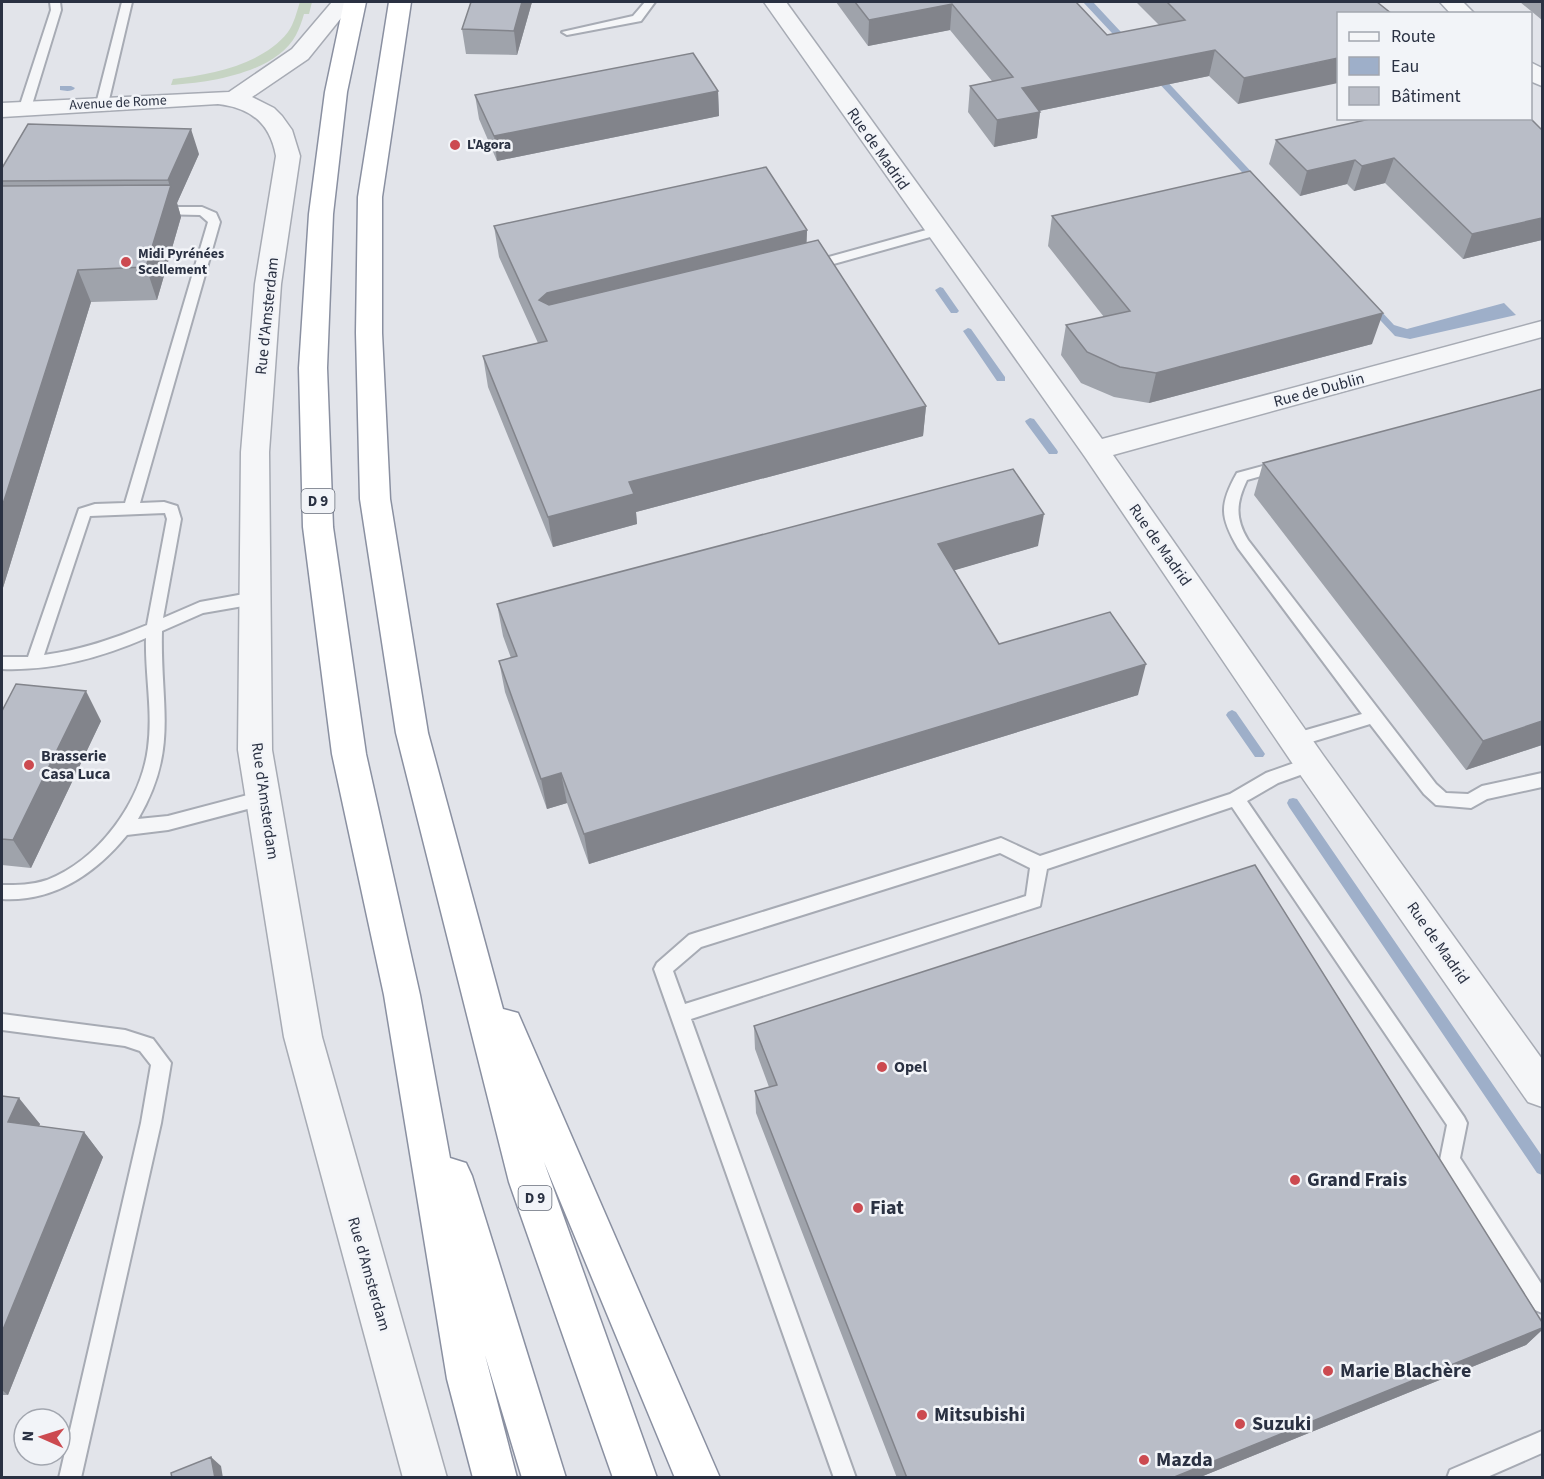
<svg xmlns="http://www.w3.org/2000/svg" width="1544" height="1479" viewBox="0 0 1544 1479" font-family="'Source Sans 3',sans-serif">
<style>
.green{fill:#c6d4c3}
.water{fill:#9eafc9}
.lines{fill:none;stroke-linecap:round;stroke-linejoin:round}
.stream{fill:#9eafc9;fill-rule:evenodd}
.service-casing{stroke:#a7abb4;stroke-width:4}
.minor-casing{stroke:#a7abb4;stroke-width:3}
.trunk-casing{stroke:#8a90a1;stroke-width:3}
.service{fill:#f5f6f8;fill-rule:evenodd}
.minor{fill:#f5f6f8;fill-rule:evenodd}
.trunk{fill:#fff;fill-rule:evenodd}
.wall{fill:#9fa3ab}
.shaded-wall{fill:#82848b}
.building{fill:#b9bdc7;stroke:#82848b;stroke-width:1.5}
.poi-dot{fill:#cc4a50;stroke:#f2f4f8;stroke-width:2}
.labels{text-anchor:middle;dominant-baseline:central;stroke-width:5;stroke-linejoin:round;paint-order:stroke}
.far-street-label{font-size:14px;fill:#2a3142;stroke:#f2f4f8}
.far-poi-label{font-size:14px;font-weight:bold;fill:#2a3142;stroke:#f2f4f8;text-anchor:start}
.shield{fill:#f2f4f8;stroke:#666c79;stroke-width:1.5}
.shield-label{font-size:15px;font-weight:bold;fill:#2a3142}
.street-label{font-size:16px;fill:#2a3142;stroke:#f2f4f8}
.poi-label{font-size:16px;font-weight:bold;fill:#2a3142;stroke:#f2f4f8;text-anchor:start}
.near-poi-label{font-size:20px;font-weight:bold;fill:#2a3142;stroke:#f2f4f8;text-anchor:start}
</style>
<rect width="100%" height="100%" fill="#e2e4ea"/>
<path class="green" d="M300,2H312L309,14H304C302,21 299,29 296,35C276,73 208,83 171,85L173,79C212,74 262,65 288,32C294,24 297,11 300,2Z"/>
<path class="water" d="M1083,2H1093L1394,325L1407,329L1504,303L1516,315L1410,339L1395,336Z"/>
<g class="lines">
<path class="stream" d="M60,86H71L75,88C72,92 65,91 60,90Z
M940,287L943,288L959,311L957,313H951L935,290Z
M968,328L971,329L1005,377V381H997L963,331Z
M1030,418L1034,419L1057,450L1058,452L1057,454H1049L1026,423L1025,421Z
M1232,710L1236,712L1263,751L1265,754L1263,757H1255L1228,718L1226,715L1228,712Z
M1293,798L1297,799L1542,1156V1175L1537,1173L1289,807L1287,803L1289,799Z"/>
<defs>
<path id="service" d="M50,2H60L61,10L31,108L25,111L19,108L51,10Z
M122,2H132L108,104L102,107L96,104Z
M645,2H655L641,21L567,35L562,32L633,16Z
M158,207H202L216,213L220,222L140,503L164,502L177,506L181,519L163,618L200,602L255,592L263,598L255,604L203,613L162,631C160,706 179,749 138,819L168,816L263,791L269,793L271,798L269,803L263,805L168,830L127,835C95,874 54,902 2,899V885C17,885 32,885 47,880C99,860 141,802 148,748C153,711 145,675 146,638C100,658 52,671 2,669V657H28L79,509L95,504L125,503L208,222L200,215L154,214V208ZM165,513L167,519L147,625C113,639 81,650 44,655L90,516Z
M937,227L941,228V234L812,270L806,266L807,263Z
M1281,461L1288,466L1286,469L1247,480C1236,503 1235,518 1248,540L1436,784L1446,793L1468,794L1482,786L1542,773V787L1487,799L1471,808L1436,805L1424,794L1370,724L1295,747L1289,745L1287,740L1289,735L1362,714L1238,548C1220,517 1219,505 1237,473Z
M1311,757L1317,759L1319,764L1317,769L1278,783L1247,801L1464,1117L1467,1123L1460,1158L1542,1285V1313L1535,1310L1443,1167L1440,1160L1447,1125L1232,807L1047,869L1040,906L691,1019L856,1478H834L654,969L657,963L689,935L695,933L1001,838L1040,856L1230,794L1266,773ZM1000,853L1030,868L1026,896L685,1004L673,971L701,947Z
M2,1014L125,1030L153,1039L171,1063L161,1123L81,1478H59L141,1123L151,1065L140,1051L125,1046L2,1030Z
M1542,1431V1453L1485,1478H1447L1450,1470Z"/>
<path id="minor" d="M332,2H354L308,59L252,97L274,108L282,116L292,130L300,156L281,284L269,452L272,750L322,1037L447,1478H403L284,1037L238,750L241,452L255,284L276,156C270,123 251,108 218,104L2,117V103L229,92L292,49Z
M764,2H786L1102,439L1542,321V337L1113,455L1323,755L1542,1059V1107L1528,1102L1299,773L1085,457Z
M1440,2H1463L1475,14H1451Z
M1530,62L1542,68V86L1530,81Z"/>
<path id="trunk" d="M344,2H366L347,92L333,214L327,368L333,527L366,754L420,995L450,1158L466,1163L472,1176L566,1478H522L485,1355L517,1478H473L447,1379L384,995L332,754L303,527L299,368L309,214L325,92Z
M389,2H411L382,197V333L390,499L428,733L503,1009L518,1013L720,1478H675L544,1162L657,1478H613L509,1182L396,733L360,499L356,333L358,197Z"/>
</defs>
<use href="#service" class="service-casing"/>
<use href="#minor" class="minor-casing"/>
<use href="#trunk" class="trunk-casing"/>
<use href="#service" class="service"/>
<use href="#minor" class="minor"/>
<use href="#trunk" class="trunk"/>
</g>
<path class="wall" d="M471,2H532L517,55L466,54L462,29Z
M836,2H1076L1107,35L1159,25L1136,2H1377L1238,104L1209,76L1039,111L1040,112L1037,138L994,147L968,112L970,86L992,81L950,30L868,46Z
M1520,2H1542V20Z
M718,91L719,116L497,161L479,119L475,95Z
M1542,130V240L1463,259L1385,183L1354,191L1347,184L1300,196L1269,164L1276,140Z
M199,154L177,203L181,217L157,300L91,302L2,591V181Z
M1052,216L1372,344L1149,403L1114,397L1081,383L1061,355L1066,325L1104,317L1048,246Z
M494,226L807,230L806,243L926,406L923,436L636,512L637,524L553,547L488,387L483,356L538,343L499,257Z
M1542,389V745L1466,770L1254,495L1263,463Z
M1038,546L954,570L999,644L1138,695L589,864L567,803L547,809L505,692L499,661L511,658L503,636L497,604Z
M2,711L101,721L31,868L2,865Z
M754,1026L1542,1322V1330L1526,1345L1198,1478H897L756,1113L755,1091L769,1087L755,1049Z
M2,1096L40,1124L39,1126L84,1132L103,1157L8,1395H2Z"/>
<path class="shaded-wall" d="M522,2H532L517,55L514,31Z
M952,4L950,30L868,46L869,20Z
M1215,50L1209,76L1019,115L1022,88Z
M1338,58V83L1238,104L1244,78Z
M718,91L719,116L497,161L494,136Z
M1040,112L1037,138L994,147L997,120Z
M191,129L199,154L177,203L181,217L157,300L146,267L170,187L168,180Z
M1394,158L1385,183L1354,191L1362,166Z
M1355,160L1347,184L1300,196L1307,171Z
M1542,218V240L1463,259L1472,234Z
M807,230L806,261L551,324L539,300L547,293Z
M78,270L91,302L2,591V507Z
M1383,313L1372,344L1149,403L1156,373Z
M926,406L923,436L636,512L637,524L553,547L548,517L629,482Z
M1044,514L1038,546L935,576L938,544Z
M1146,664L1138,695L589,864L584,834Z
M86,691L101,721L31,868L13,840Z
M1542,721V745L1466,770L1483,741Z
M561,773L567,803L547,809L541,779Z
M19,1098L40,1124L29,1147L8,1122Z
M84,1132L103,1157L8,1395L2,1390V1332Z
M1542,1328V1330L1526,1345L1198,1478H1172Z
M211,1457L221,1466L223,1478H215Z"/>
<path class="building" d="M471,2H522L514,31L462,29Z
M855,2H1076L1107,35L1185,20L1167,2H1377L1392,14H1338V58L1244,78L1215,50L1022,88L1040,112L997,120L970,86L1013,77L952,4L869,20Z
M693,53L718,91L494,136L475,95Z
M1374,118H1530L1542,130V218L1472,234L1394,158L1362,166L1355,160L1307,171L1276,140Z
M28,124L191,129L168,180L2,181V168Z
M766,167L807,230L547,293L539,300L549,305L818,240L926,406L629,482L634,494L548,517L483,356L547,341L494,226Z
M1250,171L1383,313L1156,373L1120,367L1087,352L1066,325L1130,311L1052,216Z
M171,185L146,267L78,270L2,507V186Z
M1542,389V721L1483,741L1263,463Z
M1013,469L1044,514L938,544L999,644L1110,612L1146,664L584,834L561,773L541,779L499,661L517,656L497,604Z
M16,684L86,691L13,840L2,839V711Z
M1255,865L1542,1322V1328L1172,1478H907L755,1091L777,1085L754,1026Z
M2,1096L19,1098L8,1122L84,1132L2,1332Z
M211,1457L215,1478H172L171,1473Z"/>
<g class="poi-dot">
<circle cx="455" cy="145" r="6"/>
<circle cx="126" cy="262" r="6"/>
<circle cx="29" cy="765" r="6"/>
<circle cx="882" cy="1067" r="6"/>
<circle cx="1295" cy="1180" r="6"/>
<circle cx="858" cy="1208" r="6"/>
<circle cx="1328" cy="1371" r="6"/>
<circle cx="922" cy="1415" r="6"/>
<circle cx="1240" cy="1424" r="6"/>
<circle cx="1144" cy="1460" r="6"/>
</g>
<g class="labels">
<g class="far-street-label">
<text transform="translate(118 103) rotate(-3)">Avenue de Rome</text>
</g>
<g class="far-poi-label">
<text x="467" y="145">L'Agora</text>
<text x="138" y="254">Midi Pyrénées<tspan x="138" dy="16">Scellement</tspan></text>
</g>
<g class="shield">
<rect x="301.5" y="489" width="33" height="24" rx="4.5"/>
<rect x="518.5" y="1186" width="33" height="24" rx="4.5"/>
</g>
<g class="shield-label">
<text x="318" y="501">D 9</text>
<text x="535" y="1198">D 9</text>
</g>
<g class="street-label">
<text transform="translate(878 149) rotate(55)">Rue de Madrid</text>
<text transform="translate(267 316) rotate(-84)">Rue d'Amsterdam</text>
<text transform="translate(1319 390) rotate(-15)">Rue de Dublin</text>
<text transform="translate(1160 545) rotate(55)">Rue de Madrid</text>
<text transform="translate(265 801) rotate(82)">Rue d'Amsterdam</text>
<text transform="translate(1438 943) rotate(55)">Rue de Madrid</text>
<text transform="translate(369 1274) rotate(74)">Rue d'Amsterdam</text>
</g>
<g class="poi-label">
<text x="41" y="756">Brasserie<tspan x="41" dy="18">Casa Luca</tspan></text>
<text x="894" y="1067">Opel</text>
</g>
<g class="near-poi-label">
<text x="1307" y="1180">Grand Frais</text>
<text x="870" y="1208">Fiat</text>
<text x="1340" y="1371">Marie Blachère</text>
<text x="934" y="1415">Mitsubishi</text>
<text x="1252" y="1424">Suzuki</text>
<text x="1156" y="1460">Mazda</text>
</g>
</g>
<rect width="1544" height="1479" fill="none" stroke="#2a3142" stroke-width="6"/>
<rect x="1337" y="12" width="195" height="108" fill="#f2f4f8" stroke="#a2a6af" stroke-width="1.5"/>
<rect x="1349" y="32" width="30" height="9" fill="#f5f6f8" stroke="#a2a6af" stroke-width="1.5"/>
<text x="1391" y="42" font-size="18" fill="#2a3142">Route</text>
<rect x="1349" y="57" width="30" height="18" fill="#9eafc9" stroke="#a2a6af" stroke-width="1.5"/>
<text x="1391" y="72" font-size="18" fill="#2a3142">Eau</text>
<rect x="1349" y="87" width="30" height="18" fill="#b9bdc7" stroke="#a2a6af" stroke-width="1.5"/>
<text x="1391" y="102" font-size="18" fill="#2a3142">Bâtiment</text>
<g transform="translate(42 1437) rotate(273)"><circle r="28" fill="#f2f4f8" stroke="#a2a6af" stroke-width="1.5"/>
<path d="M0-4.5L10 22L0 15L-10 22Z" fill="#cc4a50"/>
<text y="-9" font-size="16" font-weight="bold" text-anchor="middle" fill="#2a3142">N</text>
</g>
</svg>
